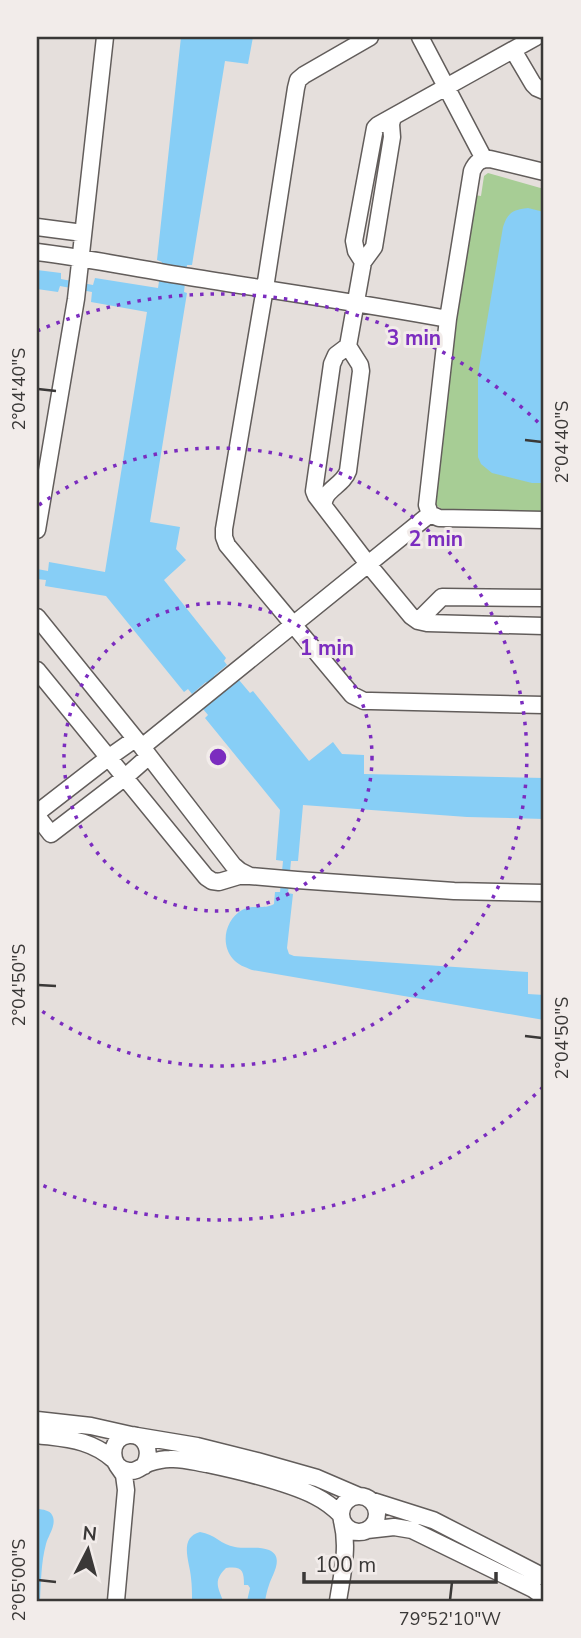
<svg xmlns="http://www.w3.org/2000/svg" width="581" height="1638" viewBox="0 0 581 1638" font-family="'Nunito Sans',sans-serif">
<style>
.green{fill:#a7cd95}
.water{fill:#87cef6}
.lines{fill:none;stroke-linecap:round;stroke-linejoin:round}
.street-casing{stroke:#625d5b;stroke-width:19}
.street{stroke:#fff;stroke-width:16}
.ticks{fill:none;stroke:#3a3837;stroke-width:2.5}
.ring{fill:none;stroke:#7b2cbf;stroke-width:3.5;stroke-dasharray:3.5 7}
.centre{fill:#7b2cbf;stroke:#f2ecea;stroke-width:3.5}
.ring-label{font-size:21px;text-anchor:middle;font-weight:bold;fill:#7b2cbf;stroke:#f2ecea;stroke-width:6;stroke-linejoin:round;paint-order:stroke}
.neatline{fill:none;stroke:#3a3837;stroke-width:2.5}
.ticks-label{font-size:18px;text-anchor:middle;fill:#3a3837}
</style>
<rect width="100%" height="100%" fill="#e5dfdc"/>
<path class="green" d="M488,173L544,189V513L446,512L436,505L434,500L454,327L474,195L481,196L484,176Z"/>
<path class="water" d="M181,37H253L248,64L225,61L192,265H187L184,292L187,293L150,522L180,527L176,549L186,560L164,580L226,658L224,661L227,665L214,676L226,691L239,680L250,693L253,691L309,761L333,742L342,754L364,755V774L544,778V819L467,817L303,805L298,861H291L288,893L293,894L287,948L289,954L294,956L528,972V994L544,995V989V1020L252,970C245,967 238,965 233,959C220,944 225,920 242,910C252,904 264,910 274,904L275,892H280L283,861L276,860L280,810L205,718L208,715L203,709L218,697L206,682L192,694L188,689L184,692L106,596L45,586L46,580L37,579V569L48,571L49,562L105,572L147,312L91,302L92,292L60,286L58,292L37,289V270L61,273V279L93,285L95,278L158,288L162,262L157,260Z
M528,208L544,212V483H532L492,473L481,464L478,457V374L503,227C508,212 513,210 528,208Z
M39,1509C46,1510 51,1511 53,1517C56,1526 48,1536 46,1544C41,1562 41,1583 40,1601H37V1510Z
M200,1532C215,1534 221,1545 235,1547C246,1549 259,1546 269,1550C285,1557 272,1575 269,1585C267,1590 266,1596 265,1601H247L250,1588L248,1585H244C244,1570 242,1566 226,1568C213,1581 218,1587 223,1601H192C192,1593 192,1586 191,1578C190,1562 178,1538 200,1532Z"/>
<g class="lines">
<defs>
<path id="street" d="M370,37L304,75L298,80L296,88L265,288L224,529V537L227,545L352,695L364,701H371L544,705
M420,37L484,159
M513,50L533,84L537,88L544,91
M393,117L391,124L392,137L374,247L363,262L348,346L336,355L332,364L314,491L316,496L368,564L411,616L418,621L427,623L544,626
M544,172L490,159C480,159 476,162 472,171L448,319L427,505L430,514L439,518L544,520
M37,227L83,233
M37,252C88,258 138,269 190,277C276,291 362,303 448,319
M363,262L356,251L354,241L375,128L378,125L536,37
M324,506C322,490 343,486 348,471L361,371L360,365L348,346
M37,530L76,299L105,37
M37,617L142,747L233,865L240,871L250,876
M418,621L442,597L544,598
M37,670L206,877L212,881L219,882L239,876H250L297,880L454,891L544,893
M142,747L430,514
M37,813L108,758L135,739
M37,816L51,834L124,778L149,756
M37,1420L91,1426L131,1435
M37,1435C67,1439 90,1439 114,1460
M137,1436L197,1446L257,1461L317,1478L359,1496
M144,1466C152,1453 147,1434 129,1435C108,1437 108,1469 129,1471C137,1472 142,1466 149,1463C155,1461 163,1459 170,1459C182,1458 195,1462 207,1464C240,1471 285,1481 315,1496C325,1501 333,1507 341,1515
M341 1514a18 18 0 1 1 36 0a18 18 0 1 1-36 0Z
M370,1500L433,1520L544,1577
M367,1530L394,1527L412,1530L533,1589L544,1597
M116,1601L126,1490L124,1475L117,1465
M338,1601C342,1575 349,1547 342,1521"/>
</defs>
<use href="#street" class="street-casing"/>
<use href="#street" class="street"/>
</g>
<path class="ticks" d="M38,389L56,391M525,440L542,442M38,985L56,986M525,1036L542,1038M38,1580L56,1582M450,1600L452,1582"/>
<g class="ring">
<circle cx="218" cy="757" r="154"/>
<path d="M39 505A309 309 0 1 1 39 1009"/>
<path d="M543 1087A463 463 0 0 1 37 1183M37 331A463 463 0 0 1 543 427"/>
</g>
<circle cx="218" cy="757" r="10" class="centre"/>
<g class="ring-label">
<text x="414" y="345">3 min</text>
<text x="436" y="546">2 min</text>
<text x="327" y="655">1 min</text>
</g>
<rect width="581" height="1638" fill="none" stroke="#f2ecea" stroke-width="77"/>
<g transform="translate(88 1550) rotate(6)" stroke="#f2ecea" stroke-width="5" paint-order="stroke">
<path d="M0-5L12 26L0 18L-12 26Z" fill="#3a3837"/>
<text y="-10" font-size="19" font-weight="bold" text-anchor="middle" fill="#3a3837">N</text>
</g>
<path d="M304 1572v10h192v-10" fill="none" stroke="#3a3837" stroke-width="3.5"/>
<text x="315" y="1572" font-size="21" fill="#3a3837" stroke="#f2ecea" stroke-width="5" paint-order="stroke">100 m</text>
<rect x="38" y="38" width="504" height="1562" class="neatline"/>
<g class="ticks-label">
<text transform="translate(19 389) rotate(-90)" y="6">2°04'40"S</text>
<text transform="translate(562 442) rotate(-90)" y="6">2°04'40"S</text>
<text transform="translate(19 985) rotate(-90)" y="6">2°04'50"S</text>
<text transform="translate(562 1038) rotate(-90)" y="6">2°04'50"S</text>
<text transform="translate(19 1580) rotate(-90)" y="6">2°05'00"S</text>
<text x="450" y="1625">79°52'10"W</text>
</g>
</svg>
